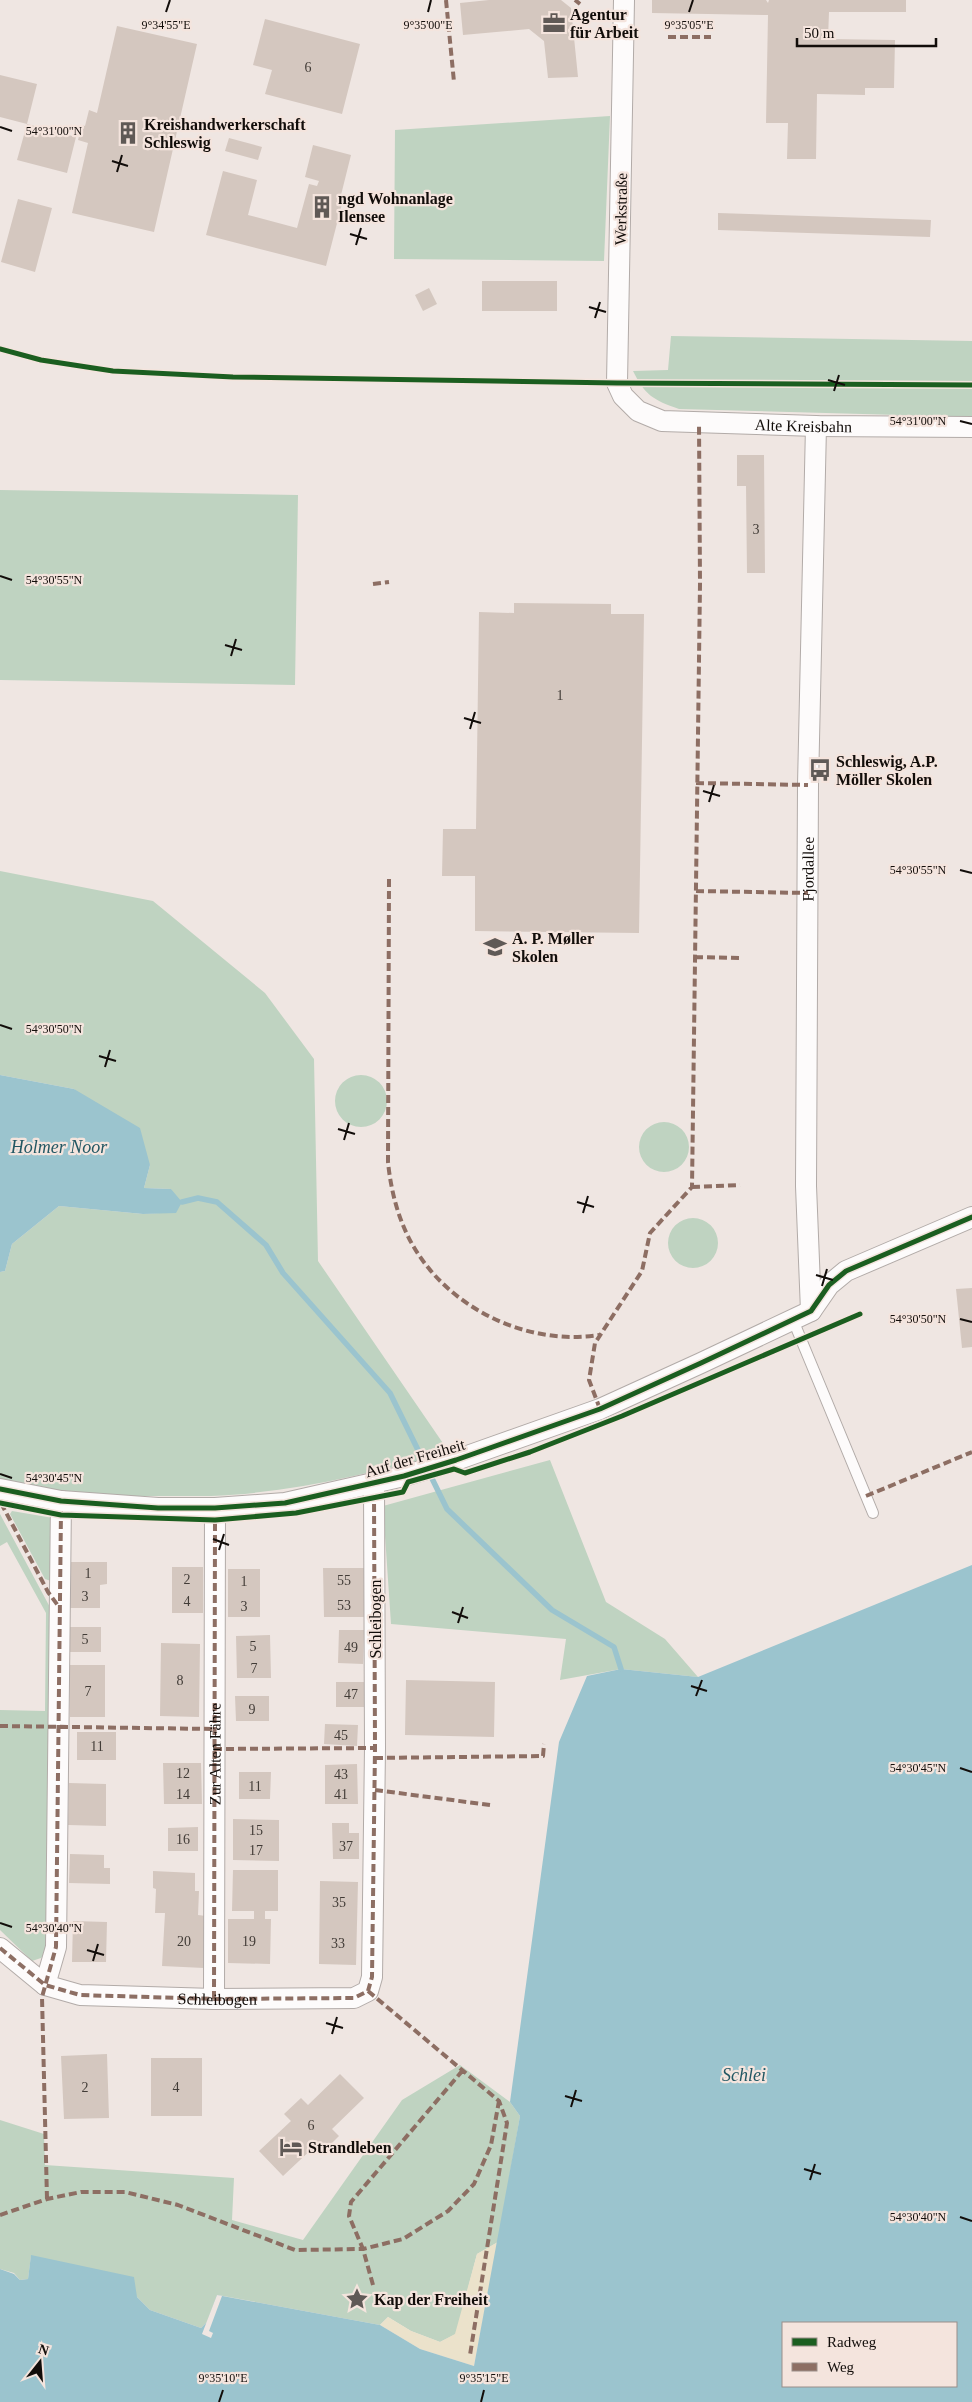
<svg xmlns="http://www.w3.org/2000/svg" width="972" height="2402" viewBox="0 0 972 2402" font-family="'Times New Roman',serif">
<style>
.green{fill:#bfd3c1}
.sand{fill:#ebe2cb}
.water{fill:#9bc4ce;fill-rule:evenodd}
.pier{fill:#efe6e2}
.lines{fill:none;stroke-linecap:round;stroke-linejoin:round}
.stream{stroke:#9bc4ce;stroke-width:5.5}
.building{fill:#d4c7bf}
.service-casing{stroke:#b2aba8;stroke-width:12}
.minor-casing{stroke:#b2aba8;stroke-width:22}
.service{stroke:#fdfbfb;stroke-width:10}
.minor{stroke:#fdfbfb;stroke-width:20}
.quiet{stroke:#8d6e63;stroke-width:4;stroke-dasharray:8 4;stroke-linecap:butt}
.cycleway-casing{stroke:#f4e4dd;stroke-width:8}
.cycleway{stroke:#1b5e20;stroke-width:5}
.ticks{fill:none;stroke:#120d0a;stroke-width:2}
.labels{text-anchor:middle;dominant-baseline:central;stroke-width:4.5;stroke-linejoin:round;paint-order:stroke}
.number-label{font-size:14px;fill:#423c37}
.poi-label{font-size:16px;font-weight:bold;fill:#120d0a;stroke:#f4e4dd;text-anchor:start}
.street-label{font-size:16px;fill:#120d0a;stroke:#f4e4dd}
.water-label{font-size:18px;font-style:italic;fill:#225763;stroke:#f4e4dd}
.ticks-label{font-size:12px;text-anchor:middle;fill:#120d0a;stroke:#f4e4dd;stroke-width:4.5;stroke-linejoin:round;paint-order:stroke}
</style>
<rect width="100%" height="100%" fill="#efe6e2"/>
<path class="green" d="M610,116L604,261L394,259L395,130Z
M671,336L972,341V417L679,409C653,400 645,395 633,371L668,370Z
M0,490L298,495L295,685L0,680Z
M0,871L153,901L265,993L314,1059L318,1261L449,1452C372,1473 291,1493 211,1496C188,1496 166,1496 143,1496C96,1496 46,1494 0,1482V1272L5,1271L12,1244L59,1206L143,1214L176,1212L171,1189L144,1188L150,1165L74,1089L0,1075Z
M335 1101a26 26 0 1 1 52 0a26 26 0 1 1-52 0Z
M639 1147a25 25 0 1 1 50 0a25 25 0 1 1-50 0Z
M668 1243a25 25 0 1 1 50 0a25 25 0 1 1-50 0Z
M550,1460L606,1602L665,1639L698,1677L621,1669L560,1680L566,1639L391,1624L383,1506Z
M12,1511L53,1518L51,1581L45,1579L10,1514Z
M0,1514L52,1611L48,1949L41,1958L32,1961L0,1930V1710L45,1711L46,1613L7,1542L0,1546Z
M460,2065L510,2102L520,2116L498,2242L477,2254L456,2334L440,2342L411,2331L388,2317L380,2325L218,2295L207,2322L201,2328L150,2310L137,2297L42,2258L31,2256L28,2279L20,2280L14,2273L0,2269V2120L44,2134L45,2165L234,2178L232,2220L303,2240L402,2100Z"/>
<path class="sand" d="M498,2242L474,2366L420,2349L380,2325L388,2317L411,2331L440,2342L455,2334L477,2254Z"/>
<path class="water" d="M0,1075L74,1089L140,1128L150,1165L144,1188L171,1189L182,1202L176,1213L143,1214L59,1206L12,1244L5,1271L0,1272Z
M972,1565V2402H0V2269L14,2274L20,2280L28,2279L31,2255L134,2277L137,2297L150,2310L201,2328L207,2322L217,2295L380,2325L420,2349L474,2366L520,2116L510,2102L559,1742L587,1676L621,1669L698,1677ZM783,2323H956V2386H783Z"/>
<path class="pier" d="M217,2295L222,2296L209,2331L213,2333L211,2338L202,2334Z"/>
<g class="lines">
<path class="stream" d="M182,1202L198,1198L217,1202L266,1245L283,1273L390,1393L447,1509L552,1610L614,1647L621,1669"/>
</g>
<path class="building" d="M489,0H561L571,8L578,77L548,78L544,41L529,29L463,35L460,3Z
M652,0H766L768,3L769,0H906V12H829L828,39L895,40L894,88H865V95L817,94L816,159H787L788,123H766L768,15L652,13Z
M265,19L360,44L342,114L265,94L272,70L253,65Z
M117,26L197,44L154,232L72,213L88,143L78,140L82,125L85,126L89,110L97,113Z
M0,75L37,84L27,124L0,117Z
M27,124L76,137L67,173L17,160Z
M229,138L262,147L258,160L225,151Z
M313,145L351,155L340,199L343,200L326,266L206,235L223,171L257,180L248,215L297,228L309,184L317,186L319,181L305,177Z
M18,199L52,208L35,272L1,262Z
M718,213L931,220L930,237L718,230Z
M482,281H557V311H482Z
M429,288L437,304L423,311L415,295Z
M737,455H764L765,573H747L746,486H737Z
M514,603L611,604V614H644L639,933L475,931V876H442L443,829H476L479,612L514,613Z
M972,1288V1347L962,1348L956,1289Z
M69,1562H107V1584L100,1585V1608H70Z
M172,1567H203V1613H172Z
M323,1568H364V1617H324Z
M228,1569H260V1617H228Z
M70,1627H101V1652H69Z
M339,1630H364L363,1664L338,1663Z
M270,1635L271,1678H237L236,1636Z
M161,1643L200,1644L199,1717L160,1716Z
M70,1665H105V1717H70Z
M406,1680L495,1682L494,1737L405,1735Z
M336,1682H366V1707H336Z
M235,1696H269V1721H236Z
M325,1724L358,1725L357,1746L324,1744Z
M77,1732H116V1760H77Z
M163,1763H201L202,1804H164Z
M357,1764L358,1804H325V1765Z
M239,1772H271L270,1799H239Z
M69,1783L106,1784V1826L68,1825Z
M233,1819L279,1820V1861L233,1860Z
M332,1823H349V1833H359V1859H333Z
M198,1827V1851H168V1828Z
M70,1854L104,1855V1868H110V1884L69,1883Z
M233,1870H278V1911H265V1919H271L270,1964L228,1963V1919H254V1911H232Z
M153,1871L195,1873V1891H199L198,1915L206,1916L204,1968L162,1966L165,1913H155L156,1889L153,1888Z
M320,1881L358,1882L356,1965L319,1964Z
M73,1921L107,1922L106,1962H72Z
M107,2054L109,2118L64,2119L61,2056Z
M151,2058H202V2116H151Z
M340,2074L364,2098L332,2129L339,2136L322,2153L315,2146L283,2176L259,2151L291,2121L284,2114L301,2098L308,2105Z"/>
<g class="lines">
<defs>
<path id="service" d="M793,1320L873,1513"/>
<g id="minor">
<path id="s1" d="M624,0L617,383L623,396L638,411L662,421L816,426L972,427"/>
<path id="s2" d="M811,1311L806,1186L808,785L816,426"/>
<path d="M0,1489L61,1501L158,1508H215L285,1503L404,1476L456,1460L600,1409L701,1363L811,1311L829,1285L846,1271L972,1217"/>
<path id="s3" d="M0,1948L45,1985L80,1995L214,1999L354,1998L368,1991L372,1977L375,1748L374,1483"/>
<path d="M45,1985L56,1947L61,1501"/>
<path id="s4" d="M214,1999L215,1508"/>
</g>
</defs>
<use href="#service" class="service-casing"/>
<use href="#minor" class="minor-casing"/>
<use href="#service" class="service"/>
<use href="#minor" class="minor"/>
<path class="quiet" d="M446,0L454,82
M575,0L580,4
M668,37H711
M373,584L389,582
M696,783L808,785
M389,879L388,1162C391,1192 399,1223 415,1249C452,1310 529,1346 599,1335
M696,891L808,893
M695,957L742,958
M692,1187L740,1185
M600,1409L589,1380L595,1343L642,1271L650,1233L692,1187L700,584L699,423
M866,1496L972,1452
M1,1503L48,1592L59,1607
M0,1726L214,1729
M214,1749L375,1748
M375,1758L543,1756L544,1744
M375,1790L490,1805
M0,1948L45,1985L80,1995L214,1999L354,1998L368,1991L372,1977L375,1748L374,1494
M368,1991L499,2101L507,2123L470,2355
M214,1999L215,1517
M47,2199L42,1997L56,1947L61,1511
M0,2215L47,2199L81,2192H125L178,2205L295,2250L363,2249L403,2239L448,2211L474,2184L491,2145L499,2101
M373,2285L363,2249L349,2216L351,2202L463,2070"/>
<defs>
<path id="cycleway" d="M0,349L41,360L113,371L233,377L617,383L972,385
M0,1489L61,1501L158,1508H215L285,1503L404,1476L456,1460L600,1409L701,1363L811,1311L829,1285L846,1271L972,1217
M0,1503L61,1515L215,1520L296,1513L403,1492L408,1482L454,1469L465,1473L530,1452L622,1416L860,1314"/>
</defs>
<use href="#cycleway" class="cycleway-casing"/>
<use href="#cycleway" class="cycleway"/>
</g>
<path class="ticks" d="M166,12L170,0M428,12L431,0M689,12L693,0M0,127L12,131M112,161L128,166M117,172L122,155M350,234L367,239M356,245L361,228M589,307L606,312M595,318L600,302M828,380L845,385M834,391L839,375M960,421L972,424M0,576L12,580M225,645L242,650M231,656L236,639M464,718L481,723M470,729L475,712M703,791L720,796M709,802L714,785M960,870L972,873M0,1025L12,1029M99,1056L116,1061M105,1067L110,1050M338,1129L355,1134M344,1140L349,1123M577,1202L594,1207M583,1213L588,1196M816,1275L833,1280M822,1286L827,1269M960,1319L972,1322M0,1474L12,1478M213,1539L229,1545M219,1550L224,1534M452,1612L468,1618M458,1623L463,1607M691,1686L707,1691M696,1696L702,1680M960,1768L972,1772M0,1923L12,1927M87,1950L104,1955M93,1961L98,1944M326,2023L343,2028M332,2034L337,2017M565,2096L582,2101M571,2107L576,2090M804,2169L821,2174M810,2180L815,2164M960,2217L972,2221M219,2402L223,2390M481,2402L484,2390"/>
<defs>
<symbol id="office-bare" viewBox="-9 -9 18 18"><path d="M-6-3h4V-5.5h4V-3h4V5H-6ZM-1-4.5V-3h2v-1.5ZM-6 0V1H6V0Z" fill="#5f5956" stroke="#f4e4dd" stroke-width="2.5" paint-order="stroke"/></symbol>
<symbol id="building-bare" viewBox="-9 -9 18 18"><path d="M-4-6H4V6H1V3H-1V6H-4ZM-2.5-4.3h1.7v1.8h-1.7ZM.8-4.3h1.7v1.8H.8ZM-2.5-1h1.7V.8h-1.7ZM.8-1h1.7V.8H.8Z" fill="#5f5956" stroke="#f4e4dd" stroke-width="2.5" paint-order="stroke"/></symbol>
<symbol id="bus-bare" viewBox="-9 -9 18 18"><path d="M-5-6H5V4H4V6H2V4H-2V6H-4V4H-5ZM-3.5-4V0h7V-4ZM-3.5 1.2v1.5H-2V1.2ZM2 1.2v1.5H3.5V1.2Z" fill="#5f5956" stroke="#f4e4dd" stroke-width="2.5" paint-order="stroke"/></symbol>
<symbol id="school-bare" viewBox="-9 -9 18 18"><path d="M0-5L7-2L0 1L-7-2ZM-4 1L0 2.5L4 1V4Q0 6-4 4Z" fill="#5f5956" stroke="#f4e4dd" stroke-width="2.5" paint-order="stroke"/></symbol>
<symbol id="hotel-bare" viewBox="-9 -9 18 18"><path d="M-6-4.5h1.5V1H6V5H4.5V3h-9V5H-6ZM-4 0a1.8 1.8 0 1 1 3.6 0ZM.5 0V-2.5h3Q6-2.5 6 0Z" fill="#5f5956" stroke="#f4e4dd" stroke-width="2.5" paint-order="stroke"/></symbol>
<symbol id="sight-bare" viewBox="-9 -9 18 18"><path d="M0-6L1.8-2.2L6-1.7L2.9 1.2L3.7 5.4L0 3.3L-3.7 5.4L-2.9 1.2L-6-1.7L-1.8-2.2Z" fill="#5f5956" stroke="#f4e4dd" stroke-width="2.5" paint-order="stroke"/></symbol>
</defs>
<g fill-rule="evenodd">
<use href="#office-bare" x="538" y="7" width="32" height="32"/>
<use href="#building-bare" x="112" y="117" width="32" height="32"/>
<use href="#building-bare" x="306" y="191" width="32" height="32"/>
<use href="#bus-bare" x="804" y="754" width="32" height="32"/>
<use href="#school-bare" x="479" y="931" width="32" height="32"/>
<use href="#hotel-bare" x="275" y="2131" width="32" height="32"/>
<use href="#sight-bare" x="341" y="2283" width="32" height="32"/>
</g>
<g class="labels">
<g class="number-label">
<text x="308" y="67">6</text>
<text x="756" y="529">3</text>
<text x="560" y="695">1</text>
<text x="88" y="1573">1</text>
<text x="187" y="1579">2</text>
<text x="344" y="1580">55</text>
<text x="244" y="1581">1</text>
<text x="85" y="1596">3</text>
<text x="187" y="1601">4</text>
<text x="344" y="1605">53</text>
<text x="244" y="1606">3</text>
<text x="85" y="1639">5</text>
<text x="253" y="1646">5</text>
<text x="351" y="1647">49</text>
<text x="254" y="1668">7</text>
<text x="180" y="1680">8</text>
<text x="88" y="1691">7</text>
<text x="351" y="1694">47</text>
<text x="252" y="1709">9</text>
<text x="341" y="1735">45</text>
<text x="97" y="1746">11</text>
<text x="183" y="1773">12</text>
<text x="341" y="1774">43</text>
<text x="255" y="1786">11</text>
<text x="183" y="1794">14</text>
<text x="341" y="1794">41</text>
<text x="256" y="1830">15</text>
<text x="183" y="1839">16</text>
<text x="346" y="1846">37</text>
<text x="256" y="1850">17</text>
<text x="339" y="1902">35</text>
<text x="184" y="1941">20</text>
<text x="249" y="1941">19</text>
<text x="338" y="1943">33</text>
<text x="85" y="2087">2</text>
<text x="176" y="2087">4</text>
<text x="311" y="2125">6</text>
</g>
<g class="poi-label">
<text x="570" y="14">Agentur<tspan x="570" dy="18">für Arbeit</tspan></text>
<text x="144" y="124">Kreishandwerkerschaft<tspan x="144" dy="18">Schleswig</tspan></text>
<text x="338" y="198">ngd Wohnanlage<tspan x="338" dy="18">Ilensee</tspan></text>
<text x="836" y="761">Schleswig, A.P.<tspan x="836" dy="18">Möller Skolen</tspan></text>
<text x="512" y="938">A. P. Møller<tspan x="512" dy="18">Skolen</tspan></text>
<text x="308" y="2147">Strandleben</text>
<text x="374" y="2299">Kap der Freiheit</text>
</g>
<g class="street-label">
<text transform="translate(621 209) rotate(-89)">Werkstraße</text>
<text stroke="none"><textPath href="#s1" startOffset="586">Alte Kreisbahn</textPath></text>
<text stroke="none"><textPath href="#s2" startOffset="442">Fjordallee</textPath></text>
<text transform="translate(415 1458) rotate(-16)">Auf der Freiheit</text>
<text transform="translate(375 1619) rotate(-90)">Schleibogen</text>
<text stroke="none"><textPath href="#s4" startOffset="245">Zur Alten Fähre</textPath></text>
<text stroke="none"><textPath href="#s3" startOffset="232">Schleibogen</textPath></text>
</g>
<g class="water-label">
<text x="59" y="1147">Holmer Noor</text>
<text x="744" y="2075">Schlei</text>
</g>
</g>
<g class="ticks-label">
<text x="166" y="29">9°34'55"E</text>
<text x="428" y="29">9°35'00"E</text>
<text x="689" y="29">9°35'05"E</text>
<text x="54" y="135">54°31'00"N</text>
<text x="918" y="425">54°31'00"N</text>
<text x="54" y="584">54°30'55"N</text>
<text x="918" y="874">54°30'55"N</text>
<text x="54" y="1033">54°30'50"N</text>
<text x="918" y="1323">54°30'50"N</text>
<text x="54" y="1482">54°30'45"N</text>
<text x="918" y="1772">54°30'45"N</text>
<text x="54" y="1932">54°30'40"N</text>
<text x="918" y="2221">54°30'40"N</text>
<text x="223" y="2382">9°35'10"E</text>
<text x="484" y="2382">9°35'15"E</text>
</g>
<rect x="782" y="2322" width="175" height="65" fill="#f4e4dd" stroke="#9a8e89"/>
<rect x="792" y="2338" width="25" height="8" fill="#1b5e20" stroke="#9a8e89"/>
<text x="827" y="2347" font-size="15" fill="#120d0a">Radweg</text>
<rect x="792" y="2363" width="25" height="8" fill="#8d6e63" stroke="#9a8e89"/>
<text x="827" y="2372" font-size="15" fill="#120d0a">Weg</text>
<g transform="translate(40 2362) rotate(17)" stroke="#f4e4dd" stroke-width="4" paint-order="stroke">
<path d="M0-4L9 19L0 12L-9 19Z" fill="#120d0a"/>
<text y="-8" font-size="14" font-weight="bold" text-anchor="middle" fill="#120d0a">N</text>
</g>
<path d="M797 38v8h139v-8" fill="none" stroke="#120d0a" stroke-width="2.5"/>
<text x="804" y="38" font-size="15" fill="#120d0a" stroke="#f4e4dd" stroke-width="4" paint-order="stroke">50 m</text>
</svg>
